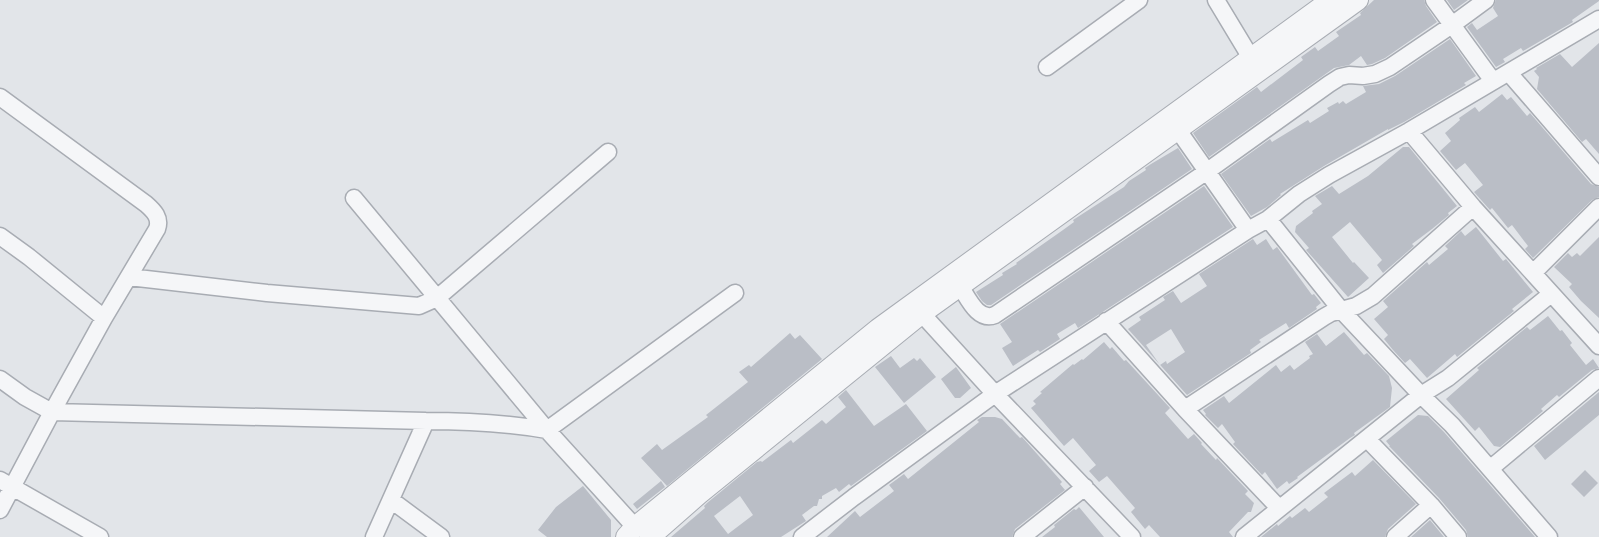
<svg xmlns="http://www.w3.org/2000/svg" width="1599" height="537" viewBox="0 0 1599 537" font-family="Rubik,sans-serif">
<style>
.building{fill:#babec6;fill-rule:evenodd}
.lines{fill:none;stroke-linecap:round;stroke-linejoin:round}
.minor-casing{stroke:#a8acb3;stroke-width:19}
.tertiary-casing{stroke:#a8acb3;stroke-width:22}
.minor{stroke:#f5f6f8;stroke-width:16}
.tertiary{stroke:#f5f6f8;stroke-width:20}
</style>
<rect width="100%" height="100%" fill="#e2e5e9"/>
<path class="building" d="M1374,0H1424L1426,6L1437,22L1385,58L1372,64L1367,65L1361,56L1349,65L1334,68L1209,157L1193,133L1257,87L1261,92L1303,60L1301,57L1315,47L1318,51L1339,36L1336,32L1361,15L1360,13Z
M1447,0H1468L1454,10Z
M1496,0H1599V1L1572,20L1573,22L1523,51L1521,48L1503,59L1505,62L1496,67L1467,27L1472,23L1477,30L1498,16L1493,8Z
M1450,39L1476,76L1464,83L1466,85L1404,122L1388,130V129L1324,166L1280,194L1281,195L1267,207L1251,216L1221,174L1270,139L1272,142L1308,120L1310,123L1329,111L1327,108L1338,102L1339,104L1343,101L1346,104L1366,92L1363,86L1379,84L1395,76Z
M1599,43V154L1586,139L1582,142L1537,89L1539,77L1534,71L1537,69L1536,68L1560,54L1572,67Z
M1502,94L1507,100L1511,97L1527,116L1530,113L1591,184L1599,187V197L1592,200L1533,258L1525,249L1528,246L1512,225L1508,228L1492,208L1490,210L1474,192L1483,185L1465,163L1456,170L1440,151L1451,141L1445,133L1460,120L1459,118L1475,107L1479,112Z
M1403,147H1409L1457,206L1448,213L1449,215L1432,229L1412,244L1414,246L1383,273L1377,265L1382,260L1350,222L1332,237L1353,263L1354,262L1369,278L1348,297L1306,250L1309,248L1295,232L1296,226L1313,213L1312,211L1322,204L1315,196L1332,186L1339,194L1368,176Z
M1178,148L1192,169L991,305H987L982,301L976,292L1003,275L1002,273L1017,264L1016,263L1063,230L1074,222L1073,220L1124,187L1129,181L1146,170L1145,168L1151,164Z
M1204,186L1233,227L1078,328L1075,323L1057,334L1060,339L1040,352L1038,350L1013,366L1002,348L1012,342L1000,324Z
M1476,227L1503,261L1506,259L1533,292L1512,309L1514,311L1457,357L1455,354L1427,378L1410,359L1405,363L1393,350L1384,339L1388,335L1374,319L1388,307L1383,301L1427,262L1429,265L1448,249L1445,246L1461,231L1465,236Z
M1599,237V318L1581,301L1569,287L1572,284L1554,267L1568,253L1572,257L1577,253L1580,256Z
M1253,239L1257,245L1266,239L1273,250L1277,247L1312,295L1314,294L1321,303L1316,307L1317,309L1289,328L1286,323L1259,340L1261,342L1250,350L1251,353L1187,395L1128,329L1141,320L1139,317L1165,300L1163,297L1173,291L1181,303L1207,286L1199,274ZM1171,329L1185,352L1167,364L1166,361L1160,365L1146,345Z
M1548,316L1560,331L1562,330L1572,343L1570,345L1586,365L1593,359L1599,368L1592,370L1559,397L1557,395L1541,409L1543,411L1500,447L1494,446L1479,427L1475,431L1446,399L1479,370L1477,368L1527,327L1530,330Z
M1344,332L1364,355L1367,353L1389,376L1392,388L1390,407L1354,433L1355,435L1350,438L1297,477L1298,478L1289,484L1287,481L1277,489L1265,472L1262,475L1233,444L1235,442L1222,424L1218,428L1205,415L1206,414L1203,410L1224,396L1229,403L1276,365L1281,372L1290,365L1294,370L1310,358L1309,356L1313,354L1305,342L1317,334L1326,346Z
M790,333L795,339L800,335L822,359L667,486L641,458L657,444L662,450L708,417L706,415L748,382L739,372L749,365L751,367Z
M1104,342L1110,349L1112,347L1124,361L1126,360L1170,408L1165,413L1188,439L1194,434L1202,443L1201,444L1216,460L1217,458L1248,491L1245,494L1254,503L1251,512H1248L1229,532L1233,537H1160L1149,525L1145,529L1131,512L1135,508L1107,476L1099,482L1089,471L1096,465L1073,438L1064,446L1031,408L1036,404L1033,401L1042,393L1040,392L1073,364L1074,365L1082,359L1083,360Z
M891,356L900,368L914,358L917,361L920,358L936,377L904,403L875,367Z
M956,367L971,388L960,398H955L941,379Z
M846,390L874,426L906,404L927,431L851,486L849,484L839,492L836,488L822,496V499H819L817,506H814L802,515L806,521L781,537H671L705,508L704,506L707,503L757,462L761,461L762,462L791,440L793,443L822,420L826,424L846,407L838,397ZM740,496L753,515L728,534L714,516Z
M1599,392V415L1545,460L1534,446Z
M1418,415L1428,416L1444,432L1535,537H1468L1466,530L1439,498L1389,446H1390L1386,441Z
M982,417H995L1002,419L1020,438L1022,437L1062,482L1060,484L1065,490L1015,529L1012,537H827L855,511L860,517L894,491L889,485L904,474L908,479L979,422L977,420Z
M1373,460L1416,504L1388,529L1385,537H1261L1277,524L1278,526L1290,516L1292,518L1305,508L1309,512L1328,497L1324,493L1352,472L1355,476Z
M1585,470L1598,483L1584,497L1571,484Z
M661,481L665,487L637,509L633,504Z
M583,486L611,520V537H547L538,530L556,507Z
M1079,507L1104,537H1042L1055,527L1054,525L1074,509L1076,510Z
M1430,520L1444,537H1411Z"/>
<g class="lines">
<defs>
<path id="minor" d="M1216,0L1251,58
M1434,0L1493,81
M1047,67L1139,0
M1509,73L1599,177
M0,97L146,204C154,211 161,218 157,229L104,318L52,412L0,510
M1178,130L1248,230
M1409,131L1473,207L1599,346
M354,198L547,430L635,527
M1268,219L1341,310L1421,395L1452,425L1549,537
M0,236L29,257L104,318
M1533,273L1599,207
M129,277L267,293L419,306L437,298L608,152
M960,286C968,298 978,322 995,315L1206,172L1329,84L1340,77L1349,75L1363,76L1375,74L1390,67L1452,25L1486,0
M913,304L995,394L1132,537
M1106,321L1185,409L1279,508
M0,379L25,397L52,412L426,421C467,421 506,423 547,430L735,293
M1185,409L1324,317L1331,313L1356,306L1373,296L1473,207
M1367,439L1431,505L1458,537
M1491,468L1599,378
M0,480L100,537
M391,500L441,537
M374,537L426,421
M802,537L854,497L995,394L1248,230L1268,219L1299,194L1329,175L1409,131L1599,19
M1022,537L1085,487
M1244,537L1421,395L1448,378L1551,294
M1395,537L1431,505"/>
<path id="tertiary" d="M626,537L635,527L690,482L878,329L1331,0
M650,537L699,494L921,314L1358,0"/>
</defs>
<use href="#minor" class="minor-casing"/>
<use href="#tertiary" class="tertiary-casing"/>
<use href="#minor" class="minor"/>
<use href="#tertiary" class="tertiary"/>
</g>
</svg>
